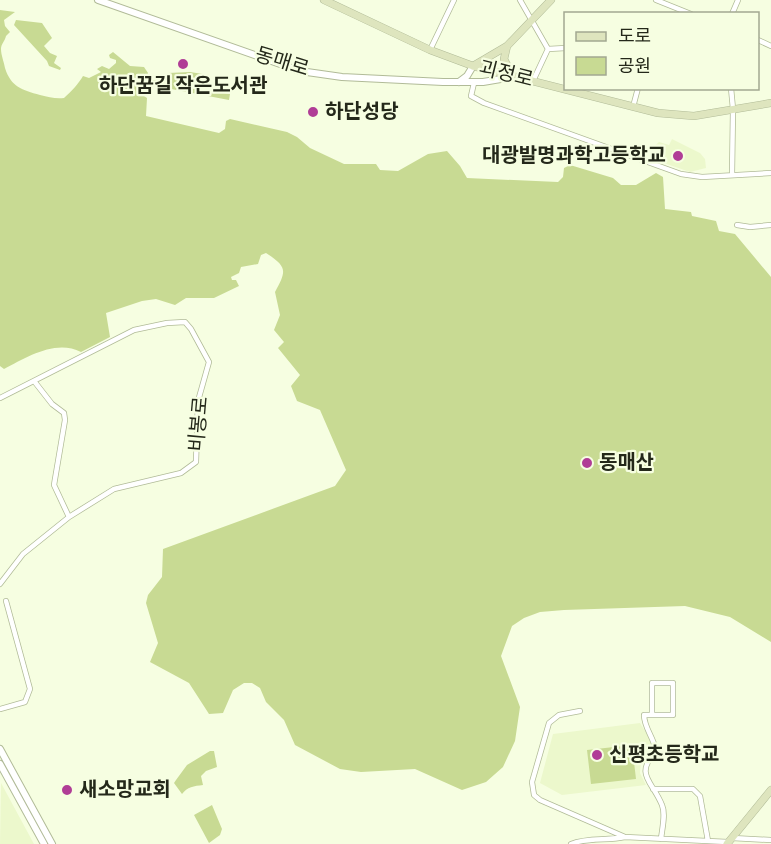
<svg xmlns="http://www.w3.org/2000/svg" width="771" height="844" viewBox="0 0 771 844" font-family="'Sofia Sans Condensed','Noto Sans KR',sans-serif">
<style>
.built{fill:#ecf8cc}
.green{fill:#c8da93}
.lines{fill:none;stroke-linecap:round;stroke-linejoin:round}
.minor-casing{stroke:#b1bb98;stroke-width:6}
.tertiary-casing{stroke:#b1bb98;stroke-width:8}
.secondary-casing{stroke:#b1bb98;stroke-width:8}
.minor{stroke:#fff;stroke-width:4.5}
.tertiary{stroke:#fff;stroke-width:6}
.secondary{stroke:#dee5be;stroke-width:7}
.poi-dot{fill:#b03d96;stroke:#f6fee1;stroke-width:2}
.labels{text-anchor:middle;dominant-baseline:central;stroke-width:4.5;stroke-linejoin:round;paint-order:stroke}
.street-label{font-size:20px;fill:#24281a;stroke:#f6fee1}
.poi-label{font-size:20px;font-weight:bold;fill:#24281a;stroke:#f6fee1;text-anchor:start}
</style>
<rect width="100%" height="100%" fill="#f6fee1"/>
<path class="built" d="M672,139L700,153L705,159L706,168L690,172L655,160L652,148L659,142L669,145Z
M640,723L650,739L652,749L641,760L640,773L646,785L562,795L540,783L553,734Z
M1,783L34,844H0Z"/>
<path class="green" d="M0,10L15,12L4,20L5,26L10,32L6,36C5,41 1,44 1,49C1,55 4,62 5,68C11,87 22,90 40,95C49,97 55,99 64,98C71,92 79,83 83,76L89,78L101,72L97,69L102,66L109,69L116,63V60L110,58L109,55L113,52L130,66L144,67L148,73L146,80H166L168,73L190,72L209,75L206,90L230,94L229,100L150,85L147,96L142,92L141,94L147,98L146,116L219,133L225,129L226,121L230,119L287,132L297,137L310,148L344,164H376L380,170L398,171L428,154L447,151L460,166L467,178L558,182L563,177L564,168L570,165L613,178L621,185H636L656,173L663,177L665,209L691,212L692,216L716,221L719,231L735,234L771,277V642L730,617L685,606L564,610L540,612L524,618L512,626L501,656L520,707L515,741L503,767L486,782L462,790L415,769L361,772L340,769L295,745L284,720L266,702L260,688L252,683H244L233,690L223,713L209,714L189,683L150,662L158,643L146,603L148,595L162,577L163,549L335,486L346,470L320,410L297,401L291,386L300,375L278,348L284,342L274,330L280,315L275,292C287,270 287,267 266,253L261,255L258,264L241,267L239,273L231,277L232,280H236L239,286L214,298H186L175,305L156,299L142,301L106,313L110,337L81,352C56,339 27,357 4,369L0,366Z
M16,20L42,23L52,38L44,46L50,53L57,56L54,63L61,68L60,70L49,66L47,61L14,25Z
M632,745L636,779L591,784L587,750Z
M210,751H214L217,767L206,771L201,776L203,785C194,786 187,787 182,794L174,783L176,780L187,765Z
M212,805L222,829L220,835L209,843L194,815Z"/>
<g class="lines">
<defs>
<path id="minor" d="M520,0L548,49
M656,0L691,14
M732,14L738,0
M758,40L771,46
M430,50L454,0
M533,81L548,49L566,48
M474,83L471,96L484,103L681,174L702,177L771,173
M731,88L733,109L732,175
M633,107L638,88
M737,225L750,227L771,225
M34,381L52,404L64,413L65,420L54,485L69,517
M0,398L134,330L167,323L185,322L191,329L209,362L198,401L196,462L181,473L114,489L69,517L23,554L0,584
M0,709L25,702L30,689L6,601
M580,711L559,715L549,723L532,782L534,795L540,800L625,837
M652,715V683H673V715H644C644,727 653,737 656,750C634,776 652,780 662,805C666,814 662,829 661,839
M653,789H693L700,796L708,841
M732,838L771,840
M571,844C588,837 607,841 625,837L728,842"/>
<path id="tertiary" d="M98,0L300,71L342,77L443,82H483L513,77
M459,82L467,76L473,66
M0,749L52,844
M0,764L44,844"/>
<path id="secondary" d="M324,0L430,50L473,66L658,113L694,116L771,103
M507,46L504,59L513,77
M473,66L507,46L551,0
M727,844L771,790"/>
</defs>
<use href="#minor" class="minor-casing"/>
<use href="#tertiary" class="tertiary-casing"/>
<use href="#secondary" class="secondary-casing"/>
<use href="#minor" class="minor"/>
<use href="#tertiary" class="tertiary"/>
<use href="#secondary" class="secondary"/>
</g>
<g class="poi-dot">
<circle cx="183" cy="64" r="6"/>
<circle cx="313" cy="112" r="6"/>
<circle cx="678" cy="156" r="6"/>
<circle cx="587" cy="463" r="6"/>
<circle cx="597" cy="755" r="6"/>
<circle cx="67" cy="790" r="6"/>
</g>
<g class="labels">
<g class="street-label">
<text transform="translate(282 62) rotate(17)">동매로</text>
<text transform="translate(506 74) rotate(14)">괴정로</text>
<text transform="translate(199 424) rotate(-85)">비봉로</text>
</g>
<g class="poi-label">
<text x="183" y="86" text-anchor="middle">하단꿈길 작은도서관</text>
<text x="325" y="112">하단성당</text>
<text x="666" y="156" text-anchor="end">대광발명과학고등학교</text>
<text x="599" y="463">동매산</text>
<text x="609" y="755">신평초등학교</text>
<text x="79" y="790">새소망교회</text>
</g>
</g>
<rect x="564" y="12" width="195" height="78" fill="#f6fee1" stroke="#a2a891" stroke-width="1.5"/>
<rect x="576" y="32" width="30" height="9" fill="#dee5be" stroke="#a2a891" stroke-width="1.5"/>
<text x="618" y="42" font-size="18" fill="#24281a">도로</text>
<rect x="576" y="57" width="30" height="18" fill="#c8da93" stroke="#a2a891" stroke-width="1.5"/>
<text x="618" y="72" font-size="18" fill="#24281a">공원</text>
</svg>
